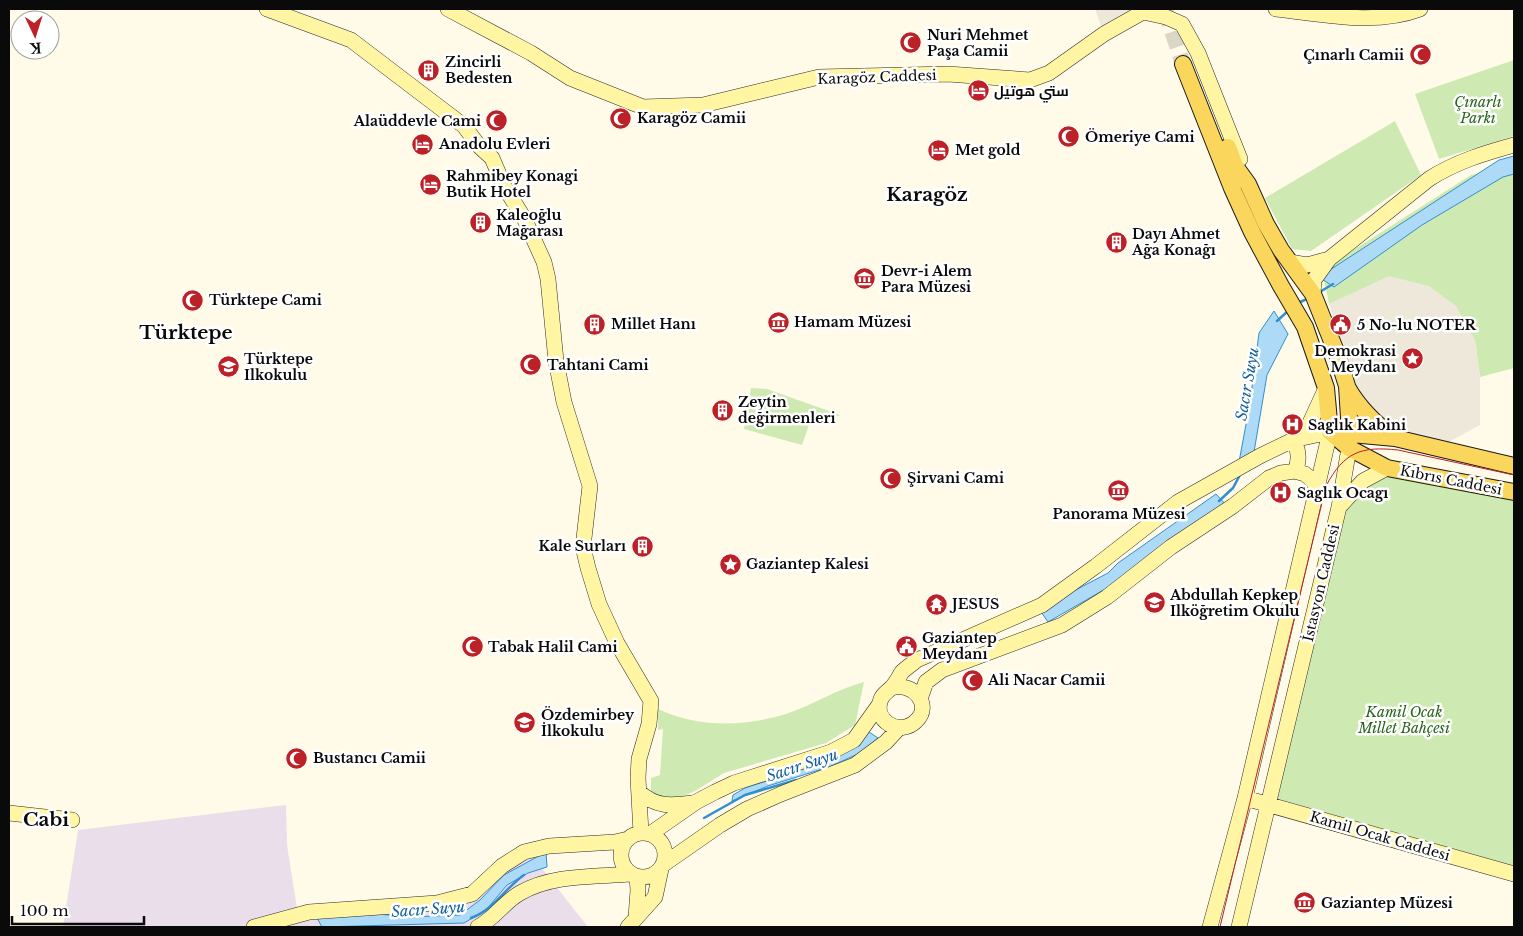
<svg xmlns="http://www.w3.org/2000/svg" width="1523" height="936" viewBox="0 0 1523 936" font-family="'Libre Baskerville',Cairo,serif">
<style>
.industrial{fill:#e9deea}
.green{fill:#cee9b2}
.plaza{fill:#ede8d9}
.water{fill:#acdaf7;stroke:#328fcf}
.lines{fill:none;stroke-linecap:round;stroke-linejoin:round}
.stream{stroke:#328fcf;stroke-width:2.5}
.primary-tunnel{stroke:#dad7c7;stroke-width:16;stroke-dasharray:16 8;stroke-linecap:butt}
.secondary-casing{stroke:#2c2c2c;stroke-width:16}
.primary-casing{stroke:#1b1b1b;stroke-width:18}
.secondary{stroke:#fff5a3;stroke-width:15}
.primary{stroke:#fbd65c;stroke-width:16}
.tram{stroke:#bb2127;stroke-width:1}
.labels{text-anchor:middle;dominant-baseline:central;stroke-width:5;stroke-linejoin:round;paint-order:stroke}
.poi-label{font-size:14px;font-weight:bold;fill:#0a0a0a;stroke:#fff;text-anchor:start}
.street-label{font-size:14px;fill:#0a0a0a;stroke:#fff}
.park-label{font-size:14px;font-style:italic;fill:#29621b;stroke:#fff}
.water-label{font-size:15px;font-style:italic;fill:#13609d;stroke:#fff}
.district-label{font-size:19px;font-weight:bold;fill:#0a0a0a;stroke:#fff}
</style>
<rect width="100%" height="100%" fill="#fffbe8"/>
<path class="industrial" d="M286,805L287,845L297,908L463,898L529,852L588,927H63L78,830Z"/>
<path class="green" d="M1514,60V136L1439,159L1415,94Z
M1395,121L1421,175L1311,251L1292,249L1265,198Z
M1514,165V368L1480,377L1475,340L1359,291L1329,304L1322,270L1471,175Z
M751,388L767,389L840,415L829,420L822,417L811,419L802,445L744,429Z
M1379,474L1514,497V866L1274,798L1348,498Z
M864,682L855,725L826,743L724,773L695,791L670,802L651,800V778L660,775L663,729L658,730V709C698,728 744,727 786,714C813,705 837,689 864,682Z"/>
<path class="plaza" d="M1095,9H1134L1104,34Z
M1389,276L1429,286L1456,306L1475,340L1480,377V425L1443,445L1394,430L1361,400L1329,304Z"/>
<path class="water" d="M1514,156V174L1503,177L1422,225L1334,287L1319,277L1499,160Z
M1274,311L1288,334L1267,375L1254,452L1239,462L1250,403L1259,333Z
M1216,494L1228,507L1114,584L1048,622L1039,609L1108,573L1118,563Z
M869,732L878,738L860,753L829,767L768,786L732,801L733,795L745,788C786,774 837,763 869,732Z
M546,852L547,867L528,873L507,885L486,910L464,923L322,927L317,918L378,914L409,917L460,915L480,900L504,875Z"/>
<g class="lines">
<path class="stream" d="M1318,293L1333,284
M1298,303L1309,298
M1277,321L1288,311
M1219,501L1233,488L1241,473
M704,818L745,795L796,780
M471,918C494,910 505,888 524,875"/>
<path class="primary-tunnel" d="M1165,9L1183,64"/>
<defs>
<path id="secondary" d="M267,9L351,40L464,126L479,146L492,158L504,186L525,220L544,262L548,279L556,361L564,402L590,486L583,547L588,568L599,604L617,643L651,701L649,724L639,759L638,778L641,833
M448,9L531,53L570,78L643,107L703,105L819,77L948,74L1030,80L1049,73L1104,34L1143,12
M1276,9C1323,14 1375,26 1420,9
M1143,12L1166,17L1182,24L1198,53L1240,159
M1290,262L1307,265L1329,259
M1313,294L1314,280L1329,259L1429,179C1455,162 1485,153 1514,145
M1295,471C1300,460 1299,450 1293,440L1309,425L1326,388
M1340,506L1363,481L1387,468
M891,688C913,681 933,705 916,721C900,737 872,721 881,699C883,694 887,692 891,688C896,683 898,678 902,672C906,668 912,664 917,660L1042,605L1096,566L1178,502L1260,456L1293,440L1330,432L1245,798L1210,927
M920,699L926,682L942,670L1062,625L1107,597L1171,547L1233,506L1269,478L1281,473L1295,471L1305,474L1312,480L1318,489
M639,792C656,807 670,806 692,803
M1245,798L1514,874
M9,813L72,820
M621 855a22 22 0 1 1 44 0a22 22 0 1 1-44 0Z
M650,834L696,802L715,792L734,783L831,752L854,740L879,705
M664,864L720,825L747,809L781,794L855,765L886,742L899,728
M636,917L638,890L637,877
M254,927L309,912L437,903L472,894L502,866L524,852L549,846L615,842L628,839
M478,927C495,918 504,902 520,893C553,874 594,877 631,874
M628,927L655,897L661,869
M1239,927L1339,507L1349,448L1350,436"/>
<path id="primary" d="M1183,64L1232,188L1252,232L1281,286L1305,327L1326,388L1330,432L1349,448L1387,468L1514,492
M1228,147L1235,166L1248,184L1266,224L1281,250L1313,294L1337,354L1347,386L1350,434
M1347,387C1359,408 1375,424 1395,438
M1340,433L1395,438L1514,466"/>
</defs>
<use href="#secondary" class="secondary-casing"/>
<use href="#primary" class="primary-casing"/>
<use href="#secondary" class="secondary"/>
<use href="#primary" class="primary"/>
<path class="tram" d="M1220,927L1326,486C1344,452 1361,446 1398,450L1514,475"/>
</g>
<defs>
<symbol id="mosque-disc" viewBox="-11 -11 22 22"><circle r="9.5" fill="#bb2127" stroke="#fff"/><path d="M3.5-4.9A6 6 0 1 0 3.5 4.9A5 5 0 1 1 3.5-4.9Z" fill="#fff"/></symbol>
<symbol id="building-disc" viewBox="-11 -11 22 22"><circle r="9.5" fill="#bb2127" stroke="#fff"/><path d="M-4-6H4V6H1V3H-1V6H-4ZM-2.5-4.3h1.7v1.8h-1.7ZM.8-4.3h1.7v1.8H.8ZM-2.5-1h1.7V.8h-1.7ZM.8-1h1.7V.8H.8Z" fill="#fff"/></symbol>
<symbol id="hotel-disc" viewBox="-11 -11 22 22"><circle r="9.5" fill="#bb2127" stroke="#fff"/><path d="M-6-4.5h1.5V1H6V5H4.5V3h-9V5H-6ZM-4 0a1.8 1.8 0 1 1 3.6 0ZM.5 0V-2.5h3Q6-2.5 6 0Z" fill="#fff"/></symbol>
<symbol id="museum-disc" viewBox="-11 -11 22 22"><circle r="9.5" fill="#bb2127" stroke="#fff"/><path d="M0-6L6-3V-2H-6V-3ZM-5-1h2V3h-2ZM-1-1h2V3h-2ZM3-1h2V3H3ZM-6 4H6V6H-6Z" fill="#fff"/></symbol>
<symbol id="civic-disc" viewBox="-11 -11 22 22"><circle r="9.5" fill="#bb2127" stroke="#fff"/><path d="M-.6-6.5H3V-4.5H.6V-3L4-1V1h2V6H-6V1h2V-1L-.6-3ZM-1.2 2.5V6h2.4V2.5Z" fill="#fff"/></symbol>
<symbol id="sight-disc" viewBox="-11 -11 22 22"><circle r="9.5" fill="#bb2127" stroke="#fff"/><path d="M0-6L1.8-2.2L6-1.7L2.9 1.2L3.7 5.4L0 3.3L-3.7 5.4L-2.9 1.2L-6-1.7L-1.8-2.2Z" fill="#fff"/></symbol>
<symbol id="school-disc" viewBox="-11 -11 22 22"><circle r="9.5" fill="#bb2127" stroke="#fff"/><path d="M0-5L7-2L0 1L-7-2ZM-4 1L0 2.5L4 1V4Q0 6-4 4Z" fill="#fff"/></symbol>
<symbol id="hospital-disc" viewBox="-11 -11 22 22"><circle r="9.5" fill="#bb2127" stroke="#fff"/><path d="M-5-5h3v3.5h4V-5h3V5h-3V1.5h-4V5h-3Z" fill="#fff"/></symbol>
<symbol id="temple-disc" viewBox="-11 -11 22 22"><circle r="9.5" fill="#bb2127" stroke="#fff"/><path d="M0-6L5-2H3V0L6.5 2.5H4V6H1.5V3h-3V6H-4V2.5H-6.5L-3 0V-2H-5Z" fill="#fff"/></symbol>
</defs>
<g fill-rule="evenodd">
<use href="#mosque-disc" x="898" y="30" width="25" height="25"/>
<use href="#mosque-disc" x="1408" y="42" width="25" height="25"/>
<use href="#building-disc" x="416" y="58" width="25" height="25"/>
<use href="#hotel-disc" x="966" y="78" width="25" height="25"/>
<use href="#mosque-disc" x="608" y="106" width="25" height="25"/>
<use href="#mosque-disc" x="484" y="108" width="25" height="25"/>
<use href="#mosque-disc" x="1056" y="124" width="25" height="25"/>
<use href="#hotel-disc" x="410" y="132" width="25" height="25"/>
<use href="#hotel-disc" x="926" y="138" width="25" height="25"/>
<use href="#hotel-disc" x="418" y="172" width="25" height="25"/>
<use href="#building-disc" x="468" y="210" width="25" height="25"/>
<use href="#building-disc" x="1104" y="230" width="25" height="25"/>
<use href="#museum-disc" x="852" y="266" width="25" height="25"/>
<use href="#mosque-disc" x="180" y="288" width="25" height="25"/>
<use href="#museum-disc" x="766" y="310" width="25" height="25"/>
<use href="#building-disc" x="582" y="312" width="25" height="25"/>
<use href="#civic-disc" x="1328" y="312" width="25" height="25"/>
<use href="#sight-disc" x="1400" y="346" width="25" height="25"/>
<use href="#mosque-disc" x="518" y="352" width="25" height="25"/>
<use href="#school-disc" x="216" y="354" width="25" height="25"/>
<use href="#building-disc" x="710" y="398" width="25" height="25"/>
<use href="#hospital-disc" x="1280" y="412" width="25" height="25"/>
<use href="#mosque-disc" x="878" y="466" width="25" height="25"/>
<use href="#museum-disc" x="1106" y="478" width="25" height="25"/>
<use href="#hospital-disc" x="1268" y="480" width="25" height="25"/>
<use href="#building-disc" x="630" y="534" width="25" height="25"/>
<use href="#sight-disc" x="718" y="552" width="25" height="25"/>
<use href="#school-disc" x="1142" y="590" width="25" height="25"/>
<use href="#temple-disc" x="924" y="592" width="25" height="25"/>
<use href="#civic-disc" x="894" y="634" width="25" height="25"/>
<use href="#mosque-disc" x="460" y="634" width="25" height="25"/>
<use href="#mosque-disc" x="960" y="668" width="25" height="25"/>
<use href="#school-disc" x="512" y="710" width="25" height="25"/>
<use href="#mosque-disc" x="284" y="746" width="25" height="25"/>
<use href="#museum-disc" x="1292" y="890" width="25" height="25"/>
</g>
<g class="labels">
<g class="poi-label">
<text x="927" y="35">Nuri Mehmet<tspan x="927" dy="16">Paşa Camii</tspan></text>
<text x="1404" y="55" text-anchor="end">Çınarlı Camii</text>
<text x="445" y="62">Zincirli<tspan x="445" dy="16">Bedesten</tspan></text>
<text x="994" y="91">ستي هوتيل</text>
<text x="637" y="118">Karagöz Camii</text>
<text x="481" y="121" text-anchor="end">Alaüddevle Cami</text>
<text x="1085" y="137">Ömeriye Cami</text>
<text x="439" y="144">Anadolu Evleri</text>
<text x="955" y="150">Met gold</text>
<text x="446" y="176">Rahmibey Konagi<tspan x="446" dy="16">Butik Hotel</tspan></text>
<text x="496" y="215">Kaleoğlu<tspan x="496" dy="16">Mağarası</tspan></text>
<text x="1132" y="234">Dayı Ahmet<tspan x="1132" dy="16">Ağa Konağı</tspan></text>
<text x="881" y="271">Devr-i Alem<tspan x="881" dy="16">Para Müzesi</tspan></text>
<text x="209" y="300">Türktepe Cami</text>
<text x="794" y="322">Hamam Müzesi</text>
<text x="611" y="324">Millet Hanı</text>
<text x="1357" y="325">5 No-lu NOTER</text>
<text x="1396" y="351" text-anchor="end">Demokrasi<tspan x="1396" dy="16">Meydanı</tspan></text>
<text x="244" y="359">Türktepe<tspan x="244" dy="16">Ilkokulu</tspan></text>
<text x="547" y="365">Tahtani Cami</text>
<text x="738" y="402">Zeytin<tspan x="738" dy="16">değirmenleri</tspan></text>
<text x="1308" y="425">Saglık Kabini</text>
<text x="907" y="478">Şirvani Cami</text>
<text x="1297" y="493">Saglık Ocagı</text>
<text x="1119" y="514" text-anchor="middle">Panorama Müzesi</text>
<text x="626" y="546" text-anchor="end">Kale Surları</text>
<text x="746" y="564">Gaziantep Kalesi</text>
<text x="1170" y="595">Abdullah Kepkep<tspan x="1170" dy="16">Ilköğretim Okulu</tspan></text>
<text x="952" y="604">JESUS</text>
<text x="922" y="638">Gaziantep<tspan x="922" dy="16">Meydanı</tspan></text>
<text x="488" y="647">Tabak Halil Cami</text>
<text x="988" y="680">Ali Nacar Camii</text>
<text x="541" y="715">Özdemirbey<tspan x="541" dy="16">İlkokulu</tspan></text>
<text x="313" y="758">Bustancı Camii</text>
<text x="1321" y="903">Gaziantep Müzesi</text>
</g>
<g class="street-label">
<text transform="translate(877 77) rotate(-2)">Karagöz Caddesi</text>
<text transform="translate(1451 480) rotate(11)">Kıbrıs Caddesi</text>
<text transform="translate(1321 583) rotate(-77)">İstasyon Caddesi</text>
<text transform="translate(1380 836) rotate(16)">Kamil Ocak Caddesi</text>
</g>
<g class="park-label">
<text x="1478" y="102">Çınarlı<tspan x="1478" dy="16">Parkı</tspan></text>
<text x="1404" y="712">Kamil Ocak<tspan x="1404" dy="16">Millet Bahçesi</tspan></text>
</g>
<g class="water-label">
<text transform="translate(1247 384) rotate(-80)">Sacır Suyu</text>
<text transform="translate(802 765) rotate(-18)">Sacır Suyu</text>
<text transform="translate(428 909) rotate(-4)">Sacır Suyu</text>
</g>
<g class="district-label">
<text x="927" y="194">Karagöz</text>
<text x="186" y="332">Türktepe</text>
<text x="46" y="819">Cabi</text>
</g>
</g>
<rect width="1523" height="936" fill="none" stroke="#0a0a0a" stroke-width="20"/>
<g transform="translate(35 35) rotate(176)"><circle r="24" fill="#ffffff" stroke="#9d9d9d"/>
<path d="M0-4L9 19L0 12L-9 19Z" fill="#bb2127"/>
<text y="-8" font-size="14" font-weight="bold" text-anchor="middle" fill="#0a0a0a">K</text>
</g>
<path d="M12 916v8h132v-8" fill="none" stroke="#0a0a0a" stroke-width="2.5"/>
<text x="20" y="916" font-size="15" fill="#0a0a0a" stroke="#ffffff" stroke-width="4" paint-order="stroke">100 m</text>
</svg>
